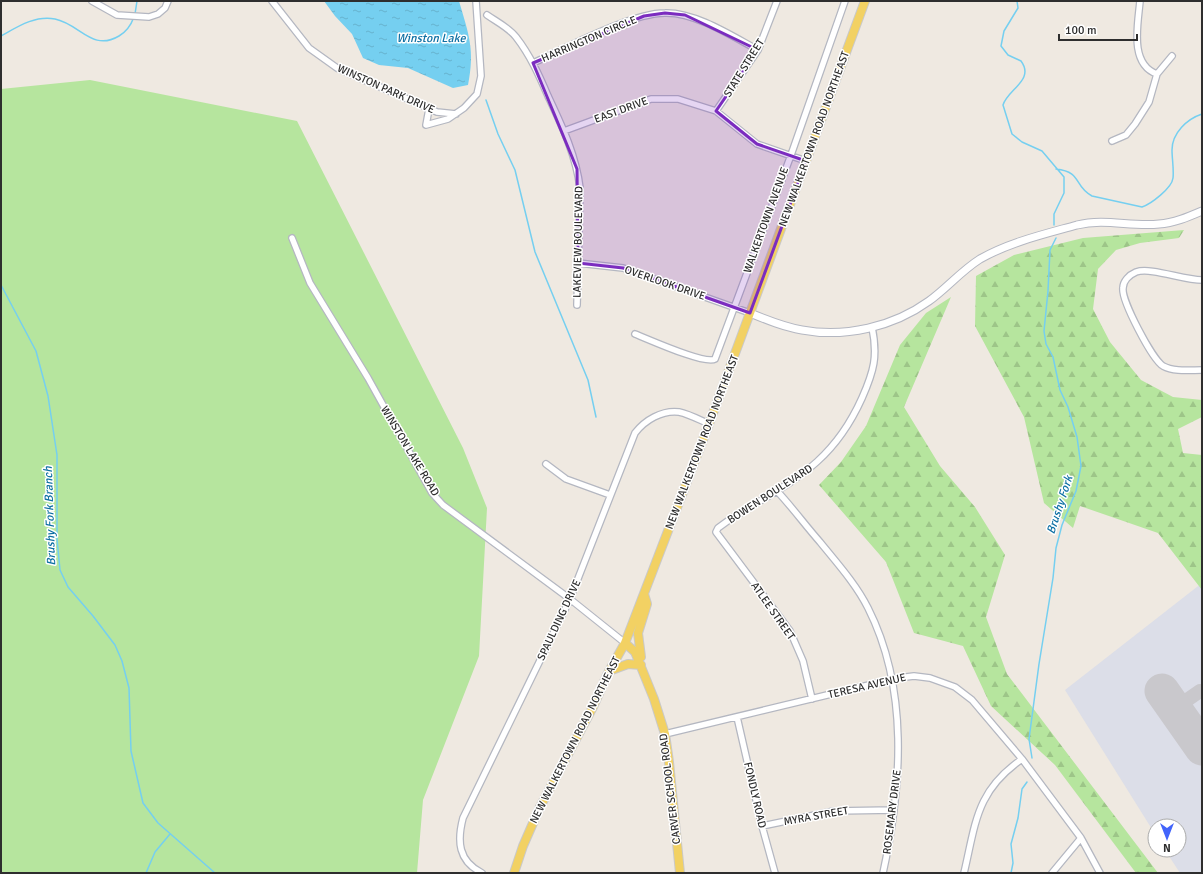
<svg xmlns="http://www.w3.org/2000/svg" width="1203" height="874" viewBox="0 0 1203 874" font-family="Signika,sans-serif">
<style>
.airport{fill:#dcdee8}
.grass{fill:#b6e59e}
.forest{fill:url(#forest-firs)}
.water{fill:url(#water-ripples)}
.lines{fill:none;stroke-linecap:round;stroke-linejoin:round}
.stream{stroke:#75cff0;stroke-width:1.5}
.taxiway{stroke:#c9c8cc;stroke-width:14}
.runway{stroke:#c9c8cc;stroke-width:35}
.street-casing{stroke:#b4b7c1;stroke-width:8}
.secondary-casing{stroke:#b4b7c1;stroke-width:9}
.primary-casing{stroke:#c9c9c9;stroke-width:10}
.street{stroke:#fff;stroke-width:5.5}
.secondary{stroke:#fff;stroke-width:7}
.primary{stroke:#f2d163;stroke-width:8}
.marked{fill:#7b2cbf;fill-opacity:0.2;stroke:#7b2cbf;stroke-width:3;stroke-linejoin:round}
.labels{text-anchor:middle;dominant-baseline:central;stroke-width:3;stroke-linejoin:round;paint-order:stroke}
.street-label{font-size:11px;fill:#2e2e2e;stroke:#fff}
.water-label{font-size:12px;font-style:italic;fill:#0d6fa3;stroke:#fff}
</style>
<defs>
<pattern id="forest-firs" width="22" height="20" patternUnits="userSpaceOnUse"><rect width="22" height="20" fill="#b6e59e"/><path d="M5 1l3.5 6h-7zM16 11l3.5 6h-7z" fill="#9dc588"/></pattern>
<pattern id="water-ripples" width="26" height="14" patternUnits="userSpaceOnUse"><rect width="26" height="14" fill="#75cff0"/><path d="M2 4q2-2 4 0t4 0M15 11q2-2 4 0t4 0" fill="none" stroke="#66b2ce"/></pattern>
</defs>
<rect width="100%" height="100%" fill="#efe9e1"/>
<path class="airport" d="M1202,583V873H1180L1165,850H1179V826H1155V834L1065,690Z"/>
<path class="grass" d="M90,80L297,121L463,448L487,508L479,656L423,800L417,873H1V89Z"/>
<path class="forest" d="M1184,230L1179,238L1140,243L1116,250L1098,269L1093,309L1110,342L1141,380L1173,397L1202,400V417L1178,429L1183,453L1202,455V590L1158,533L1080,506L1073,528L1044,503L1024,417L975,326L976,276L1014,255L1083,238Z
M951,297L904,407L940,466L975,507L1005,555L986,617L1007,674L1158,873H1136L1055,765L991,706L963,646L914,633L886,562L819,485L841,462L866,426L900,345L926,313Z"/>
<path class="water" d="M324,1H459C469,35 475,50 468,85L453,88L408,68L379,65L363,58L352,34L335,16Z"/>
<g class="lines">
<path class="stream" d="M1003,1H1006
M1017,1L1018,8L1004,31L1001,46L1008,55L1021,61C1035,80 1008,89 1003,105L1012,134L1022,142L1042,151L1064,177V193L1054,214V225
M135,14L137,1
M1,36C17,27 35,15 55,19C80,24 92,52 119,36C126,32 131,25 134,17
M486,100L498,134L515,170L535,252L588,380L596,417
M1056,169C1083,172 1073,186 1092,196L1142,207C1151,204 1172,188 1173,178C1174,169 1172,159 1172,150C1172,133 1187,119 1202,114
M1,285L36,351L48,396L57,455V539L60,570L68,587L93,616L115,645L122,661L129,688L131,751L143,803L158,823L215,873
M1032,758L1029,739L1039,664L1053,578L1056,548L1062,525L1076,491L1081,466L1077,437L1068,407L1060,390L1053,357L1046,344L1044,331L1048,291L1050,250L1056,238
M146,873L155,852L170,834
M1011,873L1013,863L1011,844L1018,818L1022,789L1027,782"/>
<path class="taxiway" d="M1174,709L1200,691H1202"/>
<path class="runway" d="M1162,691L1202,748"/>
<defs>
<path id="street" d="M92,1L117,15L149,17L158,14L165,8L168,1
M272,1L309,48L337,68L437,112L456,114
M1140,1C1138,24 1129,64 1157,74
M487,15C497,22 508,27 516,37C530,55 539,75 548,96C562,126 576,155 580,188L577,305
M533,63C566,48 631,13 665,13C695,12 732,36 758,50
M429,109L426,125L448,119L464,108L477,94L481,76L476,1
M716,111L758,50L777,1
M564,131L651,99H678L716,111L757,144L806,161
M1112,141L1126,135L1135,124L1149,102L1157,74L1172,56
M292,238L310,283L368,378L432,493L443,505L570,599L625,643
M578,263L623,268L750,313
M1202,280C1183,280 1151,267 1136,272C1129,275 1123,281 1123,288C1121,300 1152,359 1163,366C1174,372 1190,370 1202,370
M635,334C648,339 705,365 715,359L791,155L845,1
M546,464L566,479L610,495
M777,491C792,507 805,525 820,542C837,563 856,584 868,608C909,689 902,786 883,873
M812,699L803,661L790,631L716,532L718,528L729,520C789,482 831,467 862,398C874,371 878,356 872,327
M737,717L762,826L775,873
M665,734L898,678L914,676L930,678L955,687L972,700L1022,759L1081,838L1100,873
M762,826L834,811L894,810
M482,873C458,861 457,841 463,818L570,599L635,433C645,420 662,410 679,412C689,414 700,420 709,424
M964,873C976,822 976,791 1022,759
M1052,873L1081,838"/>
<path id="secondary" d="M750,313C767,320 784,327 802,330C845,338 893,327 929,301C947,288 961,271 980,259C1010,242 1045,234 1077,225C1105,218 1131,227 1159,224C1174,223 1188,217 1202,211"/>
<path id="primary" d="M625,643L635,652L654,699L665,734L669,762L680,873
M641,657L638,633L647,604L644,594
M609,671L628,664L641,665
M514,873L523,846L540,807L593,707L607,675L625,643L709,424L865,1"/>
</defs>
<use href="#street" class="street-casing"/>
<use href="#secondary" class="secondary-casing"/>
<use href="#primary" class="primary-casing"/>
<use href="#street" class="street"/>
<use href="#secondary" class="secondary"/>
<use href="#primary" class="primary"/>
</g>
<path class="marked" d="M665,13L685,15L758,50L716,111L757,144L806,161L750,313L623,268L578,263L577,169L533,63L644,16Z"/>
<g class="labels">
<g class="street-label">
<text transform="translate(589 39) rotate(-23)">HARRINGTON CIRCLE</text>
<text transform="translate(744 68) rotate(-58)">STATE STREET</text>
<text transform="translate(386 89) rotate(24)">WINSTON PARK DRIVE</text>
<text transform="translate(621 110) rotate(-20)">EAST DRIVE</text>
<text transform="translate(814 139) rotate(-70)">NEW WALKERTOWN ROAD NORTHEAST</text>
<text transform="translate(766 220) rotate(-70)">WALKERTOWN AVENUE</text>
<text transform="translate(578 242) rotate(-89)">LAKEVIEW BOULEVARD</text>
<text transform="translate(665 283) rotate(19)">OVERLOOK DRIVE</text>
<text transform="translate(702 442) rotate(-69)">NEW WALKERTOWN ROAD NORTHEAST</text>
<text transform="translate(410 451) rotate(59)">WINSTON LAKE ROAD</text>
<text transform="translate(770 494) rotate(-33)">BOWEN BOULEVARD</text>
<text transform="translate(773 611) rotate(55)">ATLEE STREET</text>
<text transform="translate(559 620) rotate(-65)">SPAULDING DRIVE</text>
<text transform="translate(867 686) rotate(-13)">TERESA AVENUE</text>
<text transform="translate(575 740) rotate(-63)">NEW WALKERTOWN ROAD NORTHEAST</text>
<text transform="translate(670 789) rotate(-97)">CARVER SCHOOL ROAD</text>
<text transform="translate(755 795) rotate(77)">FONDLY ROAD</text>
<text transform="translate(892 812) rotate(-83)">ROSEMARY DRIVE</text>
<text transform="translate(816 816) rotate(-10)">MYRA STREET</text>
</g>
<g class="water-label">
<text x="431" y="38">Winston Lake</text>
<text transform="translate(1060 505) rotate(-72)">Brushy Fork</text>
<text transform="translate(50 516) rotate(-92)">Brushy Fork Branch</text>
</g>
</g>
<rect width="1203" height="874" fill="none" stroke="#2e2e2e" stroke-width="4"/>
<g transform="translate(1167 838) rotate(180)"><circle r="19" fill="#ffffff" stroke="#ababab"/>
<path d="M0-3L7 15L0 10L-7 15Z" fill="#4264fb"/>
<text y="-6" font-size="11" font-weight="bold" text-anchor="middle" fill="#2e2e2e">N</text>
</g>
<path d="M1059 34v6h78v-6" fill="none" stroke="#2e2e2e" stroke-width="2"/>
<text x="1065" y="34" font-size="12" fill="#2e2e2e" stroke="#ffffff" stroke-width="3" paint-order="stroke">100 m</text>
</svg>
